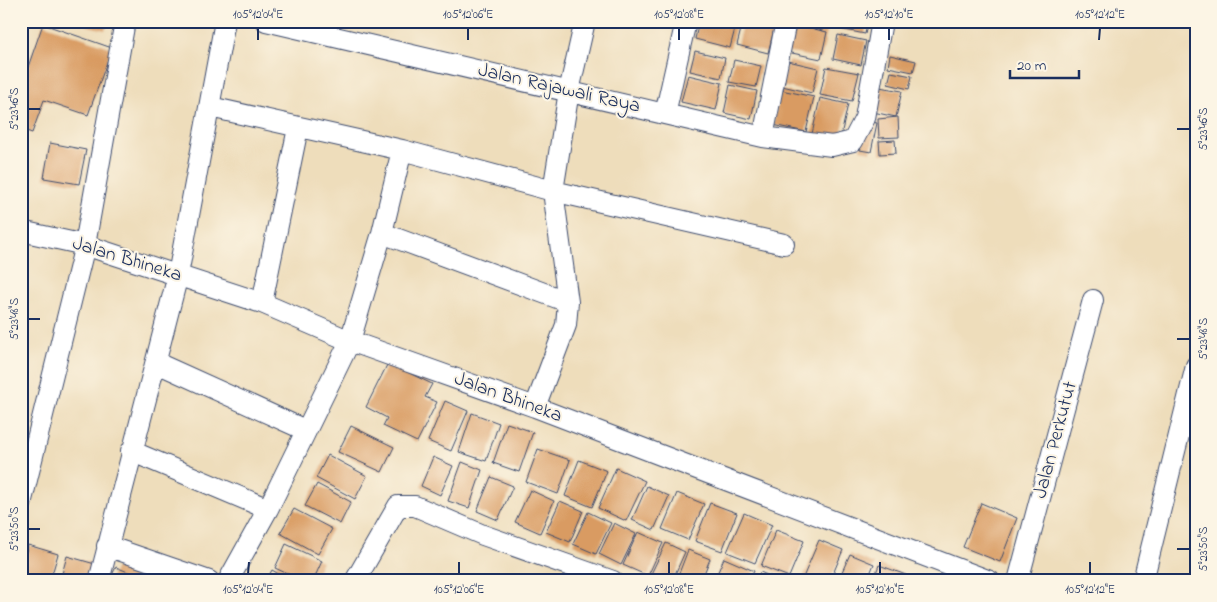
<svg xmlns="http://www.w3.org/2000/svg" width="1217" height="602" viewBox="0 0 1217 602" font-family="'Indie Flower',sans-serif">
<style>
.building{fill:#d99b62}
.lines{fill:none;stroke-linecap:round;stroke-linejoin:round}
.street-casing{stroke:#3b496c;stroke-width:22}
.street{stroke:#fff;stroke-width:20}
.ticks{fill:none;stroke:#1b2f5e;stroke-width:2}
.labels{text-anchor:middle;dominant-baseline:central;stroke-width:4;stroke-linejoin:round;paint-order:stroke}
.street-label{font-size:20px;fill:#1b2f5e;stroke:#fcf5e5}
.neatline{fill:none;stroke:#1b2f5e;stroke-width:2}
.ticks-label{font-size:12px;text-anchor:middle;fill:#1b2f5e}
</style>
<rect width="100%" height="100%" fill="#fcf5e5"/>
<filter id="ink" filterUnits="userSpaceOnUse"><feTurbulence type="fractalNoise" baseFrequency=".02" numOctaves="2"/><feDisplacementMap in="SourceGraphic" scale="10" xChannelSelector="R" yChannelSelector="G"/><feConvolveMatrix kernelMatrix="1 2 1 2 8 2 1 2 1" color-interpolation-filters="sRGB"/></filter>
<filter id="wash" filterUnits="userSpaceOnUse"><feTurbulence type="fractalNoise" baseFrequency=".0096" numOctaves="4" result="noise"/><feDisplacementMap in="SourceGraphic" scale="20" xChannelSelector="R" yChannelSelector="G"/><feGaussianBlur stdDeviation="1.12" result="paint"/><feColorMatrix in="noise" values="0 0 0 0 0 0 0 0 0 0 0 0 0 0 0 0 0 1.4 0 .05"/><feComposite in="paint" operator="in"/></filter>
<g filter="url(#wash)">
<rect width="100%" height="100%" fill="#edb"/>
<g id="blocks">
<path class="building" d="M69,21H107L105,30Z
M699,21H737L730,48L695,39Z
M743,21H759L775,25L768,53L737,45Z
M836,21H868L865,34L835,28Z
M43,24L112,48L88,115L44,100L32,133L21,129V87Z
M793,24L827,32L821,59L787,52Z
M838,35L866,41L861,65L833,59Z
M695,51L725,58L721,78L690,71Z
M890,55L916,61L913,72L888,67Z
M734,60L761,66L756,87L729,82Z
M788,61L818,68L812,93L782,86Z
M826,67L859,73L852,101L820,95Z
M891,72L912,76L909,89L888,84Z
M688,75L722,83L716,110L681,102Z
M730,85L757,91L751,119L724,113Z
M879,87L902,91L896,117L873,112Z
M781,90L814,97L806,132L773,125Z
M820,98L848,104L840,140L812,134Z
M898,117L899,137L879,138L878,119Z
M866,121L877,123L871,152L860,150Z
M895,140L896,153L880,154L879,141Z
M50,143L86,150L79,184L44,178Z
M388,363L432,384L425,397L437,402L417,442L383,426L387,418L366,407Z
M445,401L468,411L451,451L428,441Z
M472,413L499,423L486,461L459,452Z
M507,423L533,432L519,472L493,463Z
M351,426L394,447L382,472L338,452Z
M538,449L570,460L558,494L526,482Z
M328,455L367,476L355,499L316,478Z
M433,457L453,466L440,495L421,486Z
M579,460L607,471L592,507L565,496Z
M462,462L482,470L469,508L448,501Z
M616,468L645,481L626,521L598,508Z
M491,477L513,486L498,520L477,511Z
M317,484L351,502L340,524L305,506Z
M647,486L669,496L654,530L632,520Z
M530,490L554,501L540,533L515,522Z
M677,493L704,504L688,540L662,529Z
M560,501L583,511L570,542L546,532Z
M710,503L737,513L722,551L695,541Z
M981,503L1017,518L1000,562L963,547Z
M294,509L332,529L318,554L280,533Z
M588,512L611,523L596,554L573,544Z
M744,513L772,525L755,563L727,552Z
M614,523L636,534L621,565L599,554Z
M776,530L804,541L789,577L761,566Z
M638,532L663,543L648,576L623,565Z
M819,540L843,550L830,581H805L802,580Z
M666,543L685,552L672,581H660L650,576Z
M286,544L322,561L313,581H303L275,568Z
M28,545L58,554L50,581H21V567Z
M688,550L710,559L701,581H676Z
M850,554L874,564L867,581H838Z
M67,556L95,564L90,581H60Z
M724,558L754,571L749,581H714Z
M879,565L906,575L904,581H873Z
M116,567L135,575L132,581H109Z
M272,570L291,581H266Z
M760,572L782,581H757Z"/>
</g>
</g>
<g filter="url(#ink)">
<use href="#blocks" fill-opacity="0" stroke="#3b496c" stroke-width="1"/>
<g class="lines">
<defs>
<path id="street" d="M266,21L763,137L832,146L853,141L865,118L882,21
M210,107L402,150L553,191L784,244
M665,114L686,21
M763,137L786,21
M21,231L85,245L262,303L350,341L535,407L990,581
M382,233L568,302
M262,303L298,128
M157,363L305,430
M535,407L566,325L568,302L553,191L569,91L585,21
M131,451L268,509
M21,504L85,245L125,21
M107,546L209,581
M99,581L178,275L225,21
M228,581L268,509L350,341L382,233L402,150
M355,581L398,506H415L483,535L613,581
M1018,581L1093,300
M1143,581L1196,366"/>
</defs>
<use href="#street" class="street-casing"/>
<use href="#street" class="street"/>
</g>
</g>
<path class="ticks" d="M258,40V28M468,40V28M679,40V28M889,40V28M1099,40L1100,28M28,109H40M1177,129H1190M28,319H40M1177,339H1190M28,529H40M1177,549H1190M248,574L249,562M459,574V562M669,574V562M880,574V562M1090,574V562"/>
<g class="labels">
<g class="street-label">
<text transform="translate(559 89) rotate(13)">Jalan Rajawali Raya</text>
<text transform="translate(127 260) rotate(17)">Jalan Bhineka</text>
<text transform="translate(508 398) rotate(20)">Jalan Bhineka</text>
<text transform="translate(1056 440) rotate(-75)">Jalan Perkutut</text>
</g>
</g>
<rect width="1217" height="602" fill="none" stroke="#fcf5e5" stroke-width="55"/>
<path d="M1010 70v8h69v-8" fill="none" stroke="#1b2f5e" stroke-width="2.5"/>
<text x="1017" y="70" font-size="15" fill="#1b2f5e" stroke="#fcf5e5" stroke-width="4" paint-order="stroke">20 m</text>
<rect x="28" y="28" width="1162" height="546" class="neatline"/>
<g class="ticks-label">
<text x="258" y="18">105°12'04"E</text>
<text x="468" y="18">105°12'06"E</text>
<text x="679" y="18">105°12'08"E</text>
<text x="889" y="18">105°12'10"E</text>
<text x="1100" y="18">105°12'12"E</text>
<text transform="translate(14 109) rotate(-90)" y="4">5°23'46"S</text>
<text transform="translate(1203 129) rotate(-90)" y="4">5°23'46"S</text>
<text transform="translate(14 319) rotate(-90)" y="4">5°23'48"S</text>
<text transform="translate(1203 339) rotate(-90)" y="4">5°23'48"S</text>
<text transform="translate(14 529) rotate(-90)" y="4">5°23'50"S</text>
<text transform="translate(1203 549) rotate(-90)" y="4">5°23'50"S</text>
<text x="248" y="593">105°12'04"E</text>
<text x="459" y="593">105°12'06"E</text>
<text x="669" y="593">105°12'08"E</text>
<text x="880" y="593">105°12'10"E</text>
<text x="1090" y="593">105°12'12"E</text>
</g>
</svg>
